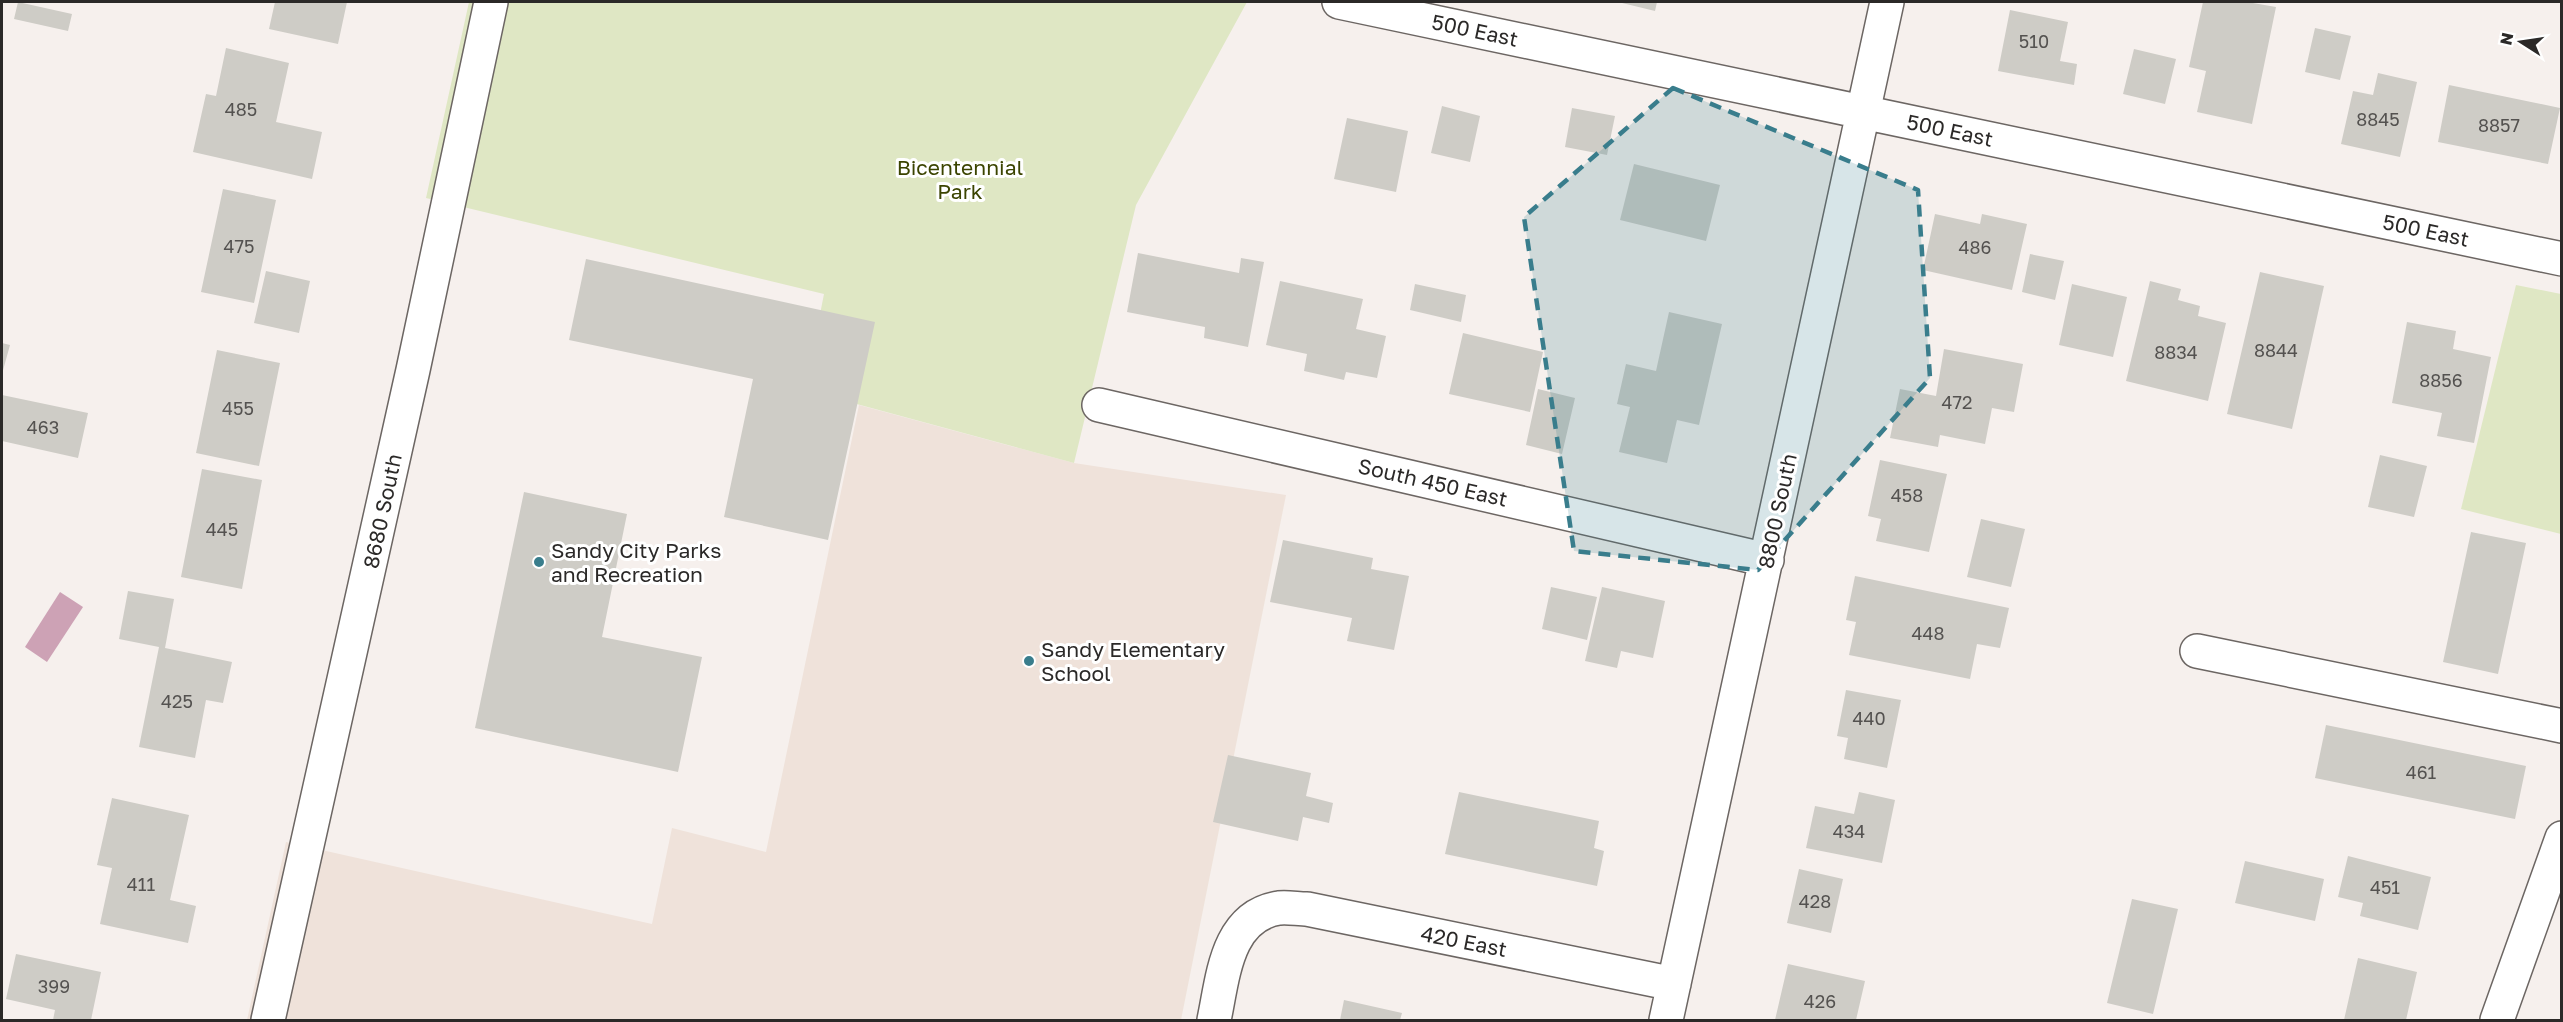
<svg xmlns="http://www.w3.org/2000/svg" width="2563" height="1022" viewBox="0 0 2563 1022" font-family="'Golos Text',sans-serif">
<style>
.built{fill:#efe2da}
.green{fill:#dfe7c4}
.water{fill:#cda2b5}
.building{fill:#ceccc6}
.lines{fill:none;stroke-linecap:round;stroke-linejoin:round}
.minor-casing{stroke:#6c6663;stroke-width:36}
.minor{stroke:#fff;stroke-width:33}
.marked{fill:#397d8c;fill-opacity:0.2;stroke:#397d8c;stroke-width:4.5;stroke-dasharray:12 8;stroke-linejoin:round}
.poi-dot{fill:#397d8c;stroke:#fff;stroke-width:2}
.labels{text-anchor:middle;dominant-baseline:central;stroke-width:6;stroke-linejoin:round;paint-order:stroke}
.number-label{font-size:18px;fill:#545250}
.street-label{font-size:21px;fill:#2b2928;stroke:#fff}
.park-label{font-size:21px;fill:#3b4400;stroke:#fff}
.poi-label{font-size:21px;fill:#2b2928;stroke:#fff;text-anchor:start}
</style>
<rect width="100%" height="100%" fill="#f6f0ed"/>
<path class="built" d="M859,405L1074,463L1286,495L1181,1020H247L286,842L652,924L672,828L766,852Z"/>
<path class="green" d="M469,2H1247L1136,205L1074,463L805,390L824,294L426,198Z
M2516,285L2561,294V534L2461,509Z"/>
<path class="water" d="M60,592L83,607L47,662L25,647Z"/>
<path class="building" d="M18,2L72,14L68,31L14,19Z
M275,2H347L338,44L269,29Z
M1618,2H1657L1655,11Z
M2203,2H2247L2276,7L2252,124L2197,112L2206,71L2189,67Z
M2010,10L2068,22L2060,61L2077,64L2074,85L1998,71Z
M2315,28L2351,36L2340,80L2305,72Z
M226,48L289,63L276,122L322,132L312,179L193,152L206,94L216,96Z
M2134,49L2176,59L2165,104L2123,94Z
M2378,73L2417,82L2400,157L2341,144L2353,91L2373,95Z
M2449,85L2560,108L2548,164L2438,142Z
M1442,106L1480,116L1470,162L1431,153Z
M1572,108L1615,116L1607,155L1565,147Z
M1347,118L1408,131L1396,192L1334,179Z
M1634,164L1720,185L1706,241L1620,220Z
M223,189L276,200L254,303L201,292Z
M1935,214L1980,224L1982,214L2027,224L2012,290L1923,270Z
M1138,253L1239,273L1241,258L1264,262L1248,347L1204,338L1205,327L1127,312Z
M2030,254L2064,261L2055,300L2022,292Z
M586,259L875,322L828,540L724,517L753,379L569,340Z
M266,271L310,281L299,333L254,323Z
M2260,272L2324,286L2292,429L2227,414Z
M1280,281L1363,299L1356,329L1386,336L1377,378L1346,372L1344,380L1304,371L1307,354L1266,345Z
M2150,281L2181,289L2178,300L2200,306L2198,316L2226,323L2208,401L2126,381Z
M1415,284L1466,295L1461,322L1410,310Z
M2072,284L2127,297L2113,357L2059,345Z
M1669,312L1722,324L1699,425L1677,420L1667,463L1619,452L1630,407L1617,404L1626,364L1656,371Z
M2407,322L2456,331L2453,349L2491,357L2474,443L2437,436L2442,413L2392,403Z
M1463,333L1543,352L1530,412L1449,394Z
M2,343L10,345L2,374Z
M1944,349L2023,364L2014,412L1992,408L1985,444L1940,435L1938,447L1890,438L1900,389L1936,396Z
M217,350L280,363L259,466L196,453Z
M1538,389L1575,398L1562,454L1526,445Z
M2,395L88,413L78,458L2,441Z
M2380,455L2427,466L2414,517L2368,507Z
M1880,460L1947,474L1929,552L1876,541L1881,519L1868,516Z
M202,469L262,480L242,589L181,577Z
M524,492L627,514L602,637L702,657L678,772L475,728Z
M1981,519L2025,529L2011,587L1967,577Z
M2471,532L2526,543L2498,674L2443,662Z
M1283,540L1373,558L1371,569L1409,576L1394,650L1347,641L1352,618L1270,602Z
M1855,576L2009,608L2000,648L1977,644L1970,679L1849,655L1856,622L1846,620Z
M1551,587L1597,597L1587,640L1542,629Z
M1602,587L1665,601L1653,658L1621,651L1617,668L1585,661Z
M128,591L174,599L165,648L232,662L223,703L206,700L195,758L139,747L159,647L119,639Z
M1846,690L1901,700L1887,768L1844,759L1848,738L1837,736Z
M2326,725L2526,766L2515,819L2315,778Z
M1228,755L1311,773L1306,796L1333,803L1329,823L1303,817L1298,841L1213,822Z
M1459,792L1599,821L1594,848L1604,851L1597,886L1445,854Z
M1859,792L1895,800L1882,863L1806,848L1815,806L1854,814Z
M112,798L189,815L170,900L196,906L188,943L100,924L112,868L97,865Z
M2348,856L2431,877L2418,930L2360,916L2363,903L2338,897Z
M2245,861L2324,879L2315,921L2235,903Z
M1799,869L1843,879L1831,933L1787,923Z
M2132,899L2178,909L2153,1014L2107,1003Z
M16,954L101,972L91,1020H53L55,1010L6,999Z
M2358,958L2417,972L2406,1020H2344Z
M1788,964L1865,981L1856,1020H1775Z
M1344,1000L1402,1013L1400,1020H1340Z"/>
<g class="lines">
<defs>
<path id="minor" d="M1339,2L2562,259
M1099,405L1767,560
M2197,651L2562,726
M268,1020L413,370L491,2
M1214,1020C1223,978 1226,916 1279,908C1288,907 1298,909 1307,909L1674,984
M1666,1020L1887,2
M2497,1020L2562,838"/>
</defs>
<use href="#minor" class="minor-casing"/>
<use href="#minor" class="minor"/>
</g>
<path class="marked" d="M1673,88L1918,190L1930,378L1758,570L1574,551L1524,217Z"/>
<g class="poi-dot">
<circle cx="539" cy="562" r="6"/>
<circle cx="1029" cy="661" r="6"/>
</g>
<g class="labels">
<g class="number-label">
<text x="2034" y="41">510</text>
<text x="241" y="109">485</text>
<text x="2378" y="119">8845</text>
<text x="2499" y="125">8857</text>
<text x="239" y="246">475</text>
<text x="1975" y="247">486</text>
<text x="2276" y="350">8844</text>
<text x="2176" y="352">8834</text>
<text x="2441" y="380">8856</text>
<text x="1957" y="402">472</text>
<text x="238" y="408">455</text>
<text x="43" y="427">463</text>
<text x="1907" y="495">458</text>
<text x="222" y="529">445</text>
<text x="1928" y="633">448</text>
<text x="177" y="701">425</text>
<text x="1869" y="718">440</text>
<text x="2421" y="772">461</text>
<text x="1849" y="831">434</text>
<text x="141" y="884">411</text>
<text x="2385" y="887">451</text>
<text x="1815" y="901">428</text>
<text x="54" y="986">399</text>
<text x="1820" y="1001">426</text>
</g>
<g class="street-label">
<text transform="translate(1475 30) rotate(12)">500 East</text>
<text transform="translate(1950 130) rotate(12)">500 East</text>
<text transform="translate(2426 230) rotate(12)">500 East</text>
<text transform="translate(1433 482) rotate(13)">South 450 East</text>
<text transform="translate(382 511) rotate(-78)">8680 South</text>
<text transform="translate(1777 511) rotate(-78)">8800 South</text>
<text transform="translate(1464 941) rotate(11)">420 East</text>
</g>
<g class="park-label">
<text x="960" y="167">Bicentennial<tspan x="960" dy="24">Park</tspan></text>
</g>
<g class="poi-label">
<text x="551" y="550">Sandy City Parks<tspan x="551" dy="24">and Recreation</tspan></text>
<text x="1041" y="649">Sandy Elementary<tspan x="1041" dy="24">School</tspan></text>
</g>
</g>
<rect width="2563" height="1022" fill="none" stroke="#2b2928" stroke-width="6"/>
<g transform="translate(2521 42) rotate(282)" stroke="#ffffff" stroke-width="4.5" paint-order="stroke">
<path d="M0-4.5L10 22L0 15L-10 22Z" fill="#2b2928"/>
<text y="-9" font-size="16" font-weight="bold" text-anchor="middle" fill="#2b2928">N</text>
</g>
</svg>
